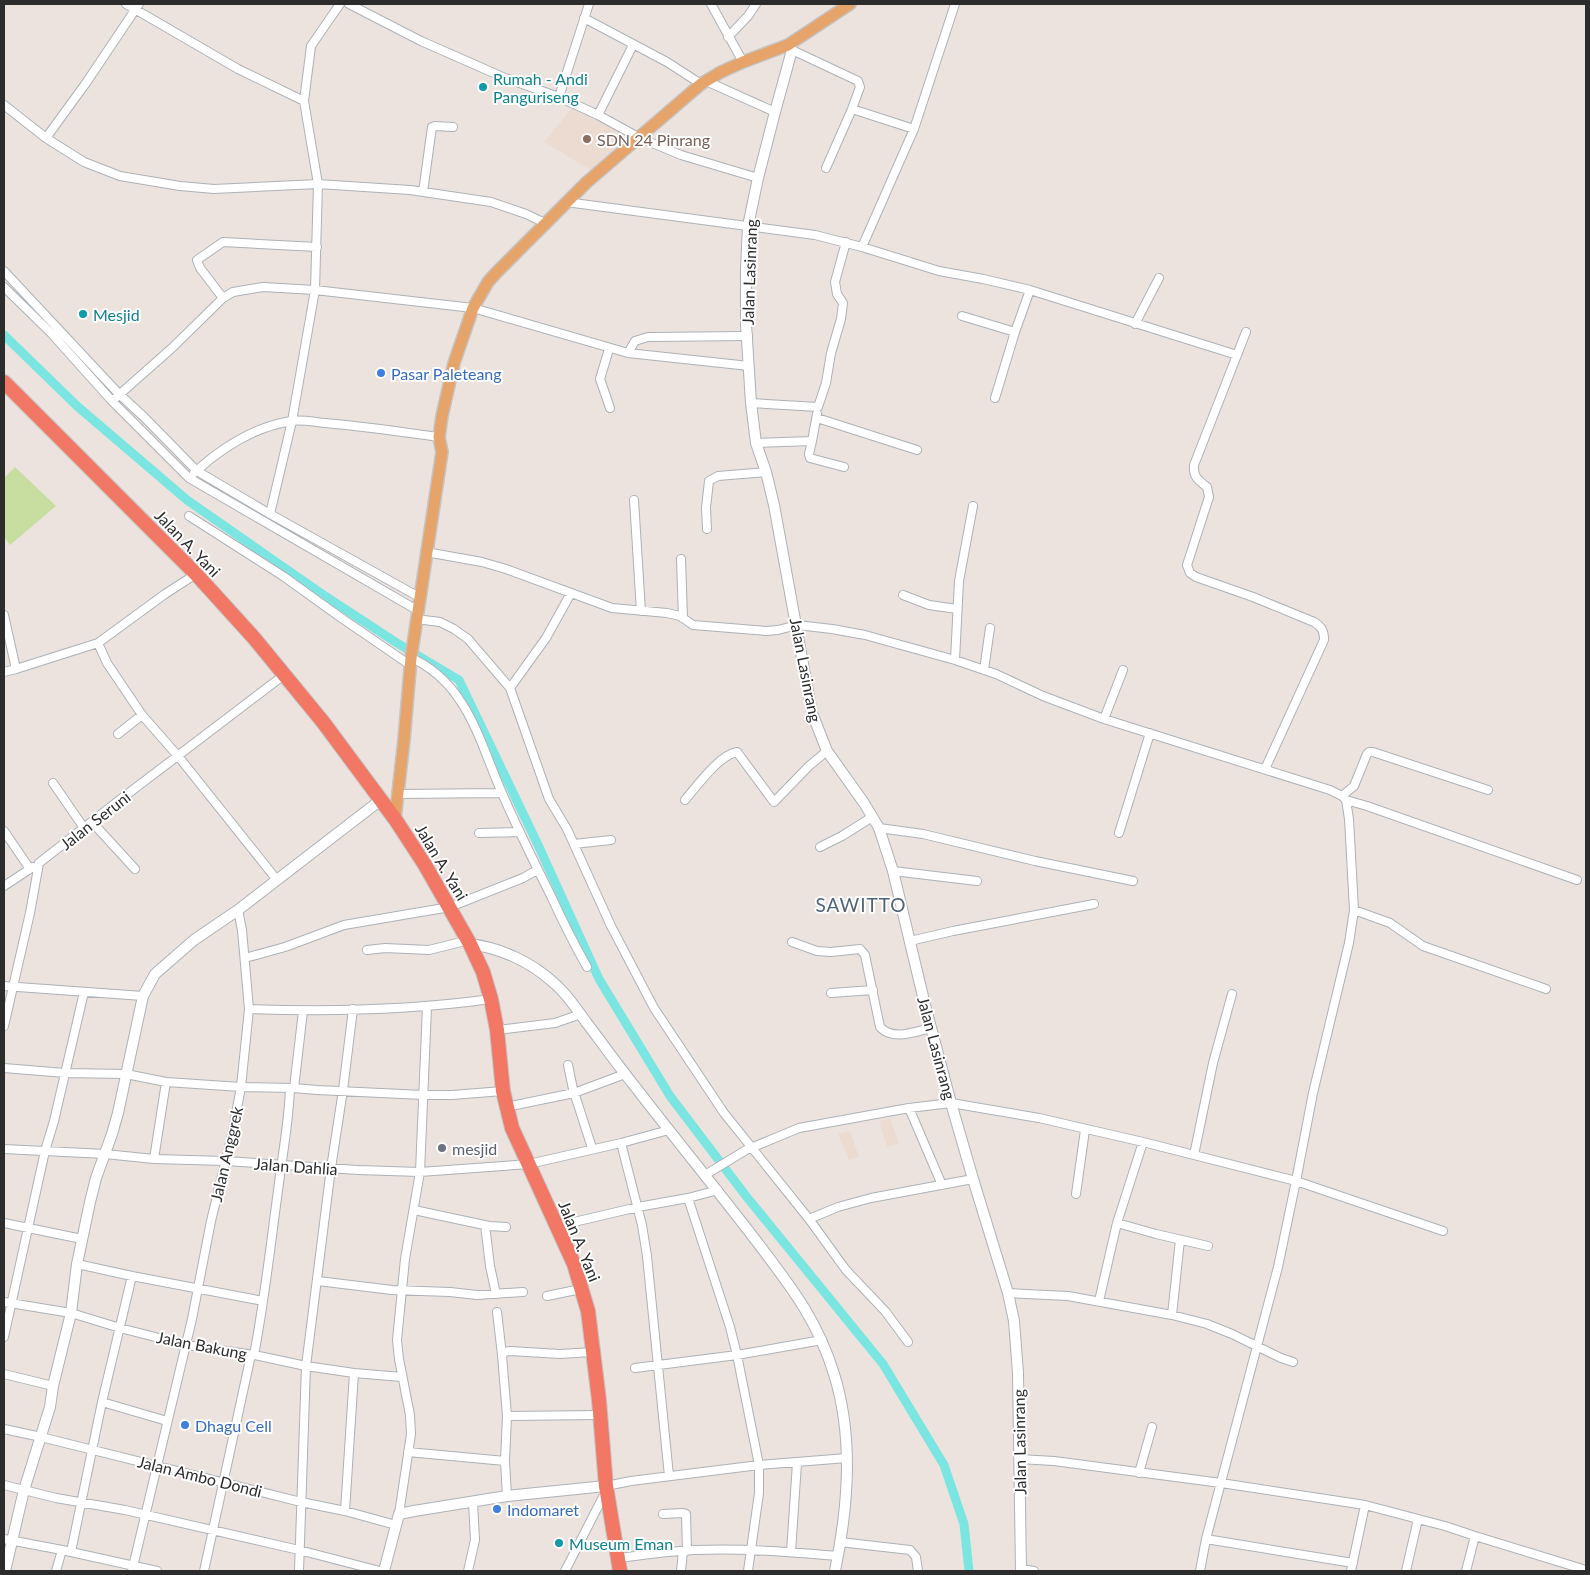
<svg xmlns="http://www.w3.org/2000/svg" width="1590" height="1575" viewBox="0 0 1590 1575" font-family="Lato,sans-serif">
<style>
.education{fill:#ecdbd0}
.green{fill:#c8dea0}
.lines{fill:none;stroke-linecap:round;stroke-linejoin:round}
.canal{stroke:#7be5e2;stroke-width:9}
.street-casing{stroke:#acb2b7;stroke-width:10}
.secondary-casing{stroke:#acb2b7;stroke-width:12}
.primary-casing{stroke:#c4c4c4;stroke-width:14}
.highway-casing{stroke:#c4c4c4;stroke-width:16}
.street{stroke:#fff;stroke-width:8}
.secondary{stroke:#fff;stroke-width:10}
.primary{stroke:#e6a46a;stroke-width:11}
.highway{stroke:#f27765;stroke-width:14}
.culture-dot{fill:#0f9aa8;stroke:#fff;stroke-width:2}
.education-dot{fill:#8d6e63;stroke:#fff;stroke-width:2}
.shop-dot{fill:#3f7fe0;stroke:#fff;stroke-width:2}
.worship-dot{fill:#6b7280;stroke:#fff;stroke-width:2}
.labels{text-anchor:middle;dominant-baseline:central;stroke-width:4;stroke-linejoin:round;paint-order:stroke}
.culture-label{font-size:16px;fill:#0d838f;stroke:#fff;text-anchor:start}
.education-label{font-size:16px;fill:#785e54;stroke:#fff;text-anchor:start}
.street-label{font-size:16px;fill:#2c2c2c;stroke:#fff}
.shop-label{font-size:16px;fill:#366cbe;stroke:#fff;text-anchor:start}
.worship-label{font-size:16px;fill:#5b616d;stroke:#fff;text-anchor:start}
.quarter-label{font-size:19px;letter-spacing:1px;fill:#4f6379;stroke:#fff}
</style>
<rect width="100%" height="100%" fill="#ece3df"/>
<path class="education" d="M573,107L632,137L591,170L544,142Z
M890,1118L899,1143L887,1147L879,1121Z
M850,1131L859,1157L849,1160L838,1134Z"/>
<path class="green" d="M15,467L56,506L10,545L4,537V478Z"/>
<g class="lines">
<path class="canal" d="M4,335L77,406L187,500L322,594L397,643L459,680L539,847L599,979L670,1096L746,1196L883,1364L944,1465L964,1524L969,1571"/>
<defs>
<path id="street" d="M126,4L238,69L304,101L318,184L315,290L292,421L270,514
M349,4L421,41L505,78L559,97L598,115L638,137L681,155L758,178
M711,4L743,62
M584,18L667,62L701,84
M728,37L748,16L756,4
M792,50L858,81L860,87L852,109
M706,81L775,112
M559,97L589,4
M304,101L311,46L340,4
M4,105L46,138L84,162L120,176L180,186L214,189L318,184L410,190L491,202L526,214L545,223
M598,115L633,45
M46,138L86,83L139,4
M826,168L852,109L914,129
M423,192L432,127L435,126L453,127
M566,202L815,235L862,247L939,271L983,279L1030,290L1237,355
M862,247L914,129L955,4
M4,271L119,394L144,417L197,471L270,514L419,597
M4,287L52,334L112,401L189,478L417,610
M223,298L200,268L197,260L223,242L317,247
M962,316L1015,332
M1135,324L1159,278
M1246,332L1194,465C1193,477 1198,480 1207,487L1209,497L1187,565L1190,573L1196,577L1253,597L1314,622C1322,627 1324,631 1324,640L1265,769
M609,349L600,379L610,408
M628,353L635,341L648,337L748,336
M995,398L1015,332L1030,290
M112,401L172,348L223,298L233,292L263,287L315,290L473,308L628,353L749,366
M751,403L818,407L826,383L831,353L841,319L843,303L837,294L835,282L846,242
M817,418L917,450
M812,441L809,454L810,458L844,467
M756,443L812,441L817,414
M194,473C221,448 255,427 291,421C301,419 314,422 325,423C363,426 401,432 439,437
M634,500L641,611
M189,516L283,576L340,617L410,665
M707,529L706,508L709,481L718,476L766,472
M426,552L482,562L506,569L612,608L667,613L680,616L693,625L766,631L778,630L797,625L832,629L865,635L955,660L996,674L1043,696L1104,719L1330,790L1342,796L1346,800L1349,819L1354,910L1349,943L1313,1093L1296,1181L1278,1267L1206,1539L1200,1571
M681,559L683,618
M903,595L929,605L957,609
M4,615L16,669
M416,619L440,622L454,629L468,639L510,688L549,799L567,829L611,926L654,1008L724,1113L809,1219L846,1270L885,1311L908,1342
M98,643L107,663L142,715L178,756L277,880
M411,658C429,665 448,682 459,699C477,724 489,764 502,793C517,828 534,862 551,896C562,920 574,944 587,967
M955,660L959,581L973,506
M984,670L990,628
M4,672L16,669L98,643L165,594L196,574
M510,688L546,638L571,593
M1104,719L1123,670
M118,734L142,715
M53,783L84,828
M398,794L501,793
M1342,796L1354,786L1367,754L1369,752H1373L1488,790
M685,800C697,786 719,755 737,752L774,802L809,766L827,751
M1346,800L1367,806L1577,880
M92,822L135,869
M879,828L923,834L1035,861L1133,881
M4,831L30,869
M479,833L519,832
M1119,833L1150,733
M574,844L611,840
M820,847L842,836L872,817
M893,871L977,881
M4,886L33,867
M1354,910L1390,923L1423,946L1546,989
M910,941L953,931L1094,904
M792,942L817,951L831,952L860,949L865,955L880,1027C893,1041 914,1032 931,1028
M367,950L385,948L429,950L469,940
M245,958L285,947L344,925L450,907L523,878L537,870
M4,986L143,996
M831,993L873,990
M249,1009C330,1012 411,1010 491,999
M4,1026L30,913L39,863L117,802L284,675
M497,1030L555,1023L581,1014
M568,1065L573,1089L592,1148
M4,1068L65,1073L126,1074L166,1082L241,1087L294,1088L317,1090L423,1095H452L503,1091
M294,1088L303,1011
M506,1107L574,1093L625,1074
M909,1108L942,1185
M669,1130L621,1143L642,1225L647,1256L669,1476
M4,1149L105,1154L154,1159L226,1161L358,1170L420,1172L529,1164L621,1143
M1194,1155L1213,1063L1232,994
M154,1159L166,1082
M705,1175L746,1150L799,1128L909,1108L951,1103L1039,1118L1143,1142L1296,1181L1443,1231
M1076,1194L1085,1130
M688,1198L730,1327L737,1355L759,1465V1493L748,1571
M414,1210L489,1226L506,1227
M809,1219L838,1207L871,1198L973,1179
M4,1223L82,1239
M1117,1223L1156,1234L1208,1246
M485,1225L490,1266L496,1294
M557,1226L638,1207L688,1198L718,1190
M77,1264L132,1276L263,1301
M318,1281L392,1290L450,1292L477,1295L523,1292
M1008,1293L1068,1296L1172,1315L1207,1324L1232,1334L1281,1358L1293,1362
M547,1296L581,1289
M1099,1301L1117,1223L1143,1142
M4,1302L71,1313L120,1328L186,1345L254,1355L306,1366L354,1373L402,1377
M497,1312L502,1355
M1172,1315L1180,1240
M4,1337L45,1151L54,1121L84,992
M254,1355C265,1298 271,1241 279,1183C283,1151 289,1120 290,1088
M635,1368L737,1355L822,1340
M4,1374L53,1386
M102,1402L167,1421
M507,1416L600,1415
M4,1429L41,1437L301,1502L345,1511L396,1525
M408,1452L505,1461
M1019,1459L1054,1461L1221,1483L1365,1505L1445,1526L1475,1536L1586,1570
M1139,1473L1152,1427
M4,1485L56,1498L125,1510L299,1550L380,1571
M606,1486L631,1481L759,1465L847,1458
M507,1496L505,1461L507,1416L502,1355L504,1352L510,1351L560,1354L593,1352
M345,1511L354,1373
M399,1514L411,1434L410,1415L399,1359L397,1340L405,1259L420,1172L427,1007
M663,1514L683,1513L686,1514L687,1551
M4,1539L62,1550L157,1571
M1206,1539L1353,1563
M840,1542L910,1550L916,1557L918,1571
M71,1552L102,1402L132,1276
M791,1552L797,1463
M619,1558C644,1555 670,1551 695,1550C743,1548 790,1552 838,1556
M1021,1569L1034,1571
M56,1571L62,1550
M132,1571L192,1319L211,1221L232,1135L241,1087L249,1009L242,930L238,910
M204,1571L251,1355
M299,1571L306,1366L331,1168L343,1090L353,1009
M468,1571L475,1540L473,1502
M565,1571L605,1493
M681,1571L683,1551
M1351,1571L1365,1505
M1406,1571L1418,1519
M1466,1571L1475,1536"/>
<path id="secondary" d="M788,45L792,50L775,112L758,178L748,226L746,269V324L751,403L756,443L766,472L774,505L812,713L827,751L864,803L879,828L893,871L925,1005L951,1103L973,1179L1008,1293L1014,1321L1018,1373L1021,1571
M470,944C501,948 531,962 554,983C567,994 576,1008 586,1022C602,1043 617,1064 633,1084C673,1136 714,1186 754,1238C788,1283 817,1318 834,1374C854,1438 848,1507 835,1571
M5,1571L24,1490L50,1407L53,1386L71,1313L77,1264L90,1202L96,1178L112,1134L118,1113L143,996L155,974L194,940L238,910L382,799
M384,1571L399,1514L414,1511L507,1496L606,1486"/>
<path id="primary" d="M395,819L404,740L411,658L442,452L439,437L442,416L454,363L473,308L488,282L496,273L587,182L701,84L721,72L743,62L788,45L850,4"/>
<path id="highway" d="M4,382L196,574L254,638L323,722L395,819L425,865L470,944L483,972L491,999L497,1030L503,1091L512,1128L574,1264L588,1311L599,1400L606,1486L620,1571"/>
</defs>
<use href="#street" class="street-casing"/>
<use href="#secondary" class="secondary-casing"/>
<use href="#primary" class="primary-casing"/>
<use href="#highway" class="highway-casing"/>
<use href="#street" class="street"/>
<use href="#secondary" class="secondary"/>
<use href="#primary" class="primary"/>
<use href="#highway" class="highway"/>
</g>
<g class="culture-dot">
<circle cx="483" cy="87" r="5"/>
<circle cx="83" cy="314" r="5"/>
<circle cx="559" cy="1543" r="5"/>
</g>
<circle class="education-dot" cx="587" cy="139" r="5"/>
<g class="shop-dot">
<circle cx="381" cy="373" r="5"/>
<circle cx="185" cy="1425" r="5"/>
<circle cx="497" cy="1509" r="5"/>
</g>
<circle class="worship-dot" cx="442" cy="1148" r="5"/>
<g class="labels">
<g class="culture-label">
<text x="493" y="78">Rumah - Andi<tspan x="493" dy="18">Panguriseng</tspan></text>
<text x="93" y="314">Mesjid</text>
<text x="569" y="1543">Museum Eman</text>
</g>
<g class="education-label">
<text x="597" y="139">SDN 24 Pinrang</text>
</g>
<g class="street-label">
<text transform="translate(749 272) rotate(-88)">Jalan Lasinrang</text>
<text transform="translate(188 543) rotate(46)">Jalan A. Yani</text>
<text transform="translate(806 670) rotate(79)">Jalan Lasinrang</text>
<text transform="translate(95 820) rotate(-38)">Jalan Seruni</text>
<text transform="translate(442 862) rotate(59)">Jalan A. Yani</text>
<text transform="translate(937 1048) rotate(75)">Jalan Lasinrang</text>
<text transform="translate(226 1154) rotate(-77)">Jalan Anggrek</text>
<text transform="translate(296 1166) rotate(4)">Jalan Dahlia</text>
<text transform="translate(580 1241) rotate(68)">Jalan A. Yani</text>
<text transform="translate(202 1345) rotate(11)">Jalan Bakung</text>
<text transform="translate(1019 1442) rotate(-91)">Jalan Lasinrang</text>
<text transform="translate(200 1476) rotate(14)">Jalan Ambo Dondi</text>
</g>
<g class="shop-label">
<text x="391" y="373">Pasar Paleteang</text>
<text x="195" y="1425">Dhagu Cell</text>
<text x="507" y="1509">Indomaret</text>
</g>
<g class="worship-label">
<text x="452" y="1148">mesjid</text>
</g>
<g class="quarter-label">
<text x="861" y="904">SAWITTO</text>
</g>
</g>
<rect width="1590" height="1575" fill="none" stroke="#2c2c2c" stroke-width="10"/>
</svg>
